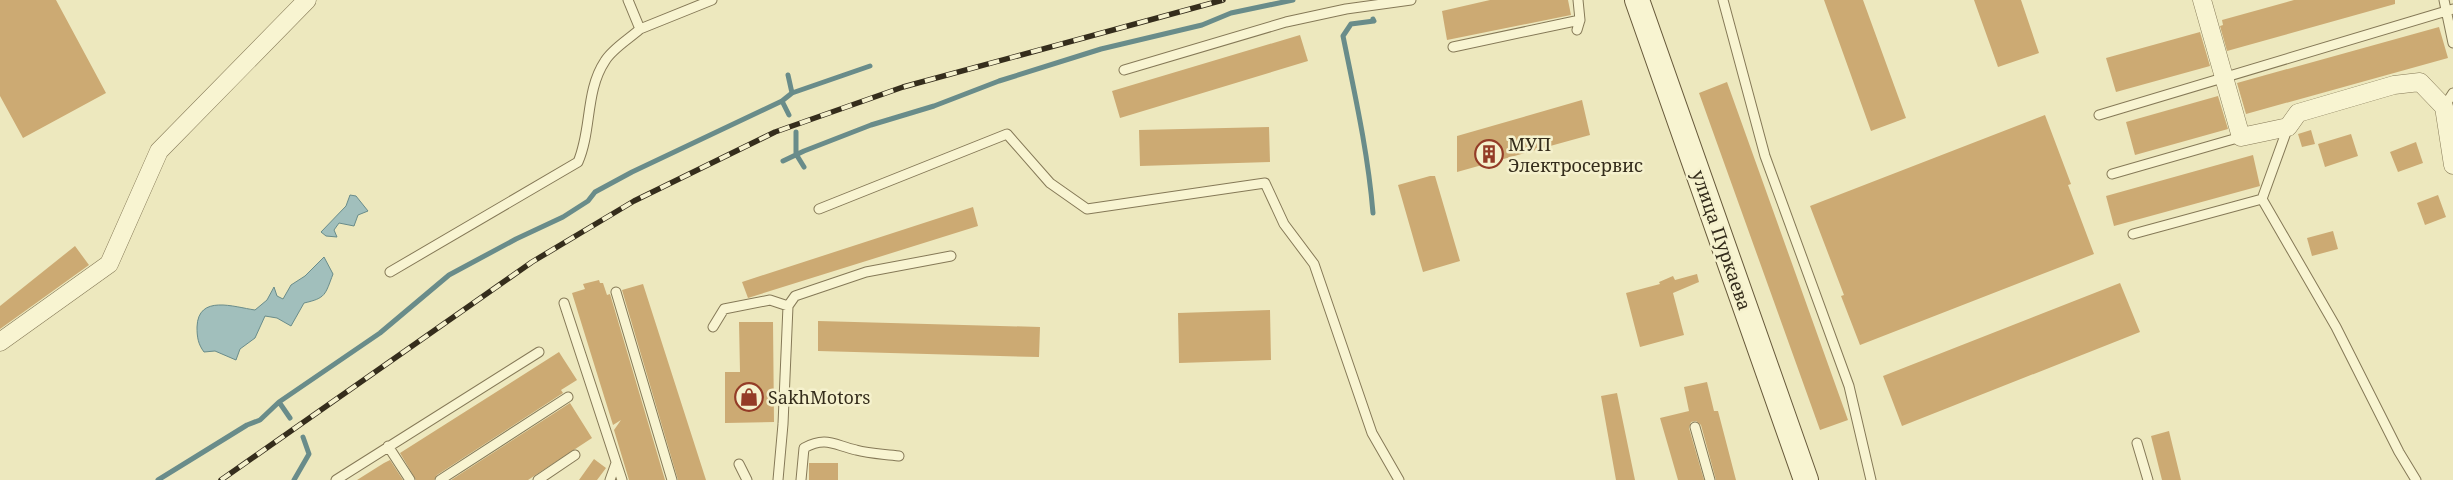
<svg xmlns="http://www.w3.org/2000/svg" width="2453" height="480" viewBox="0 0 2453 480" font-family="'Noto Serif',serif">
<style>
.water{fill:#a1bfbc;stroke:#698c8a}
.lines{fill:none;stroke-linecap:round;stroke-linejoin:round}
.stream{stroke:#698c8a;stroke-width:5}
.building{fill:#ccaa73}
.service-casing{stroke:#857957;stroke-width:11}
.minor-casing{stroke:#857957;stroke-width:19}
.secondary-casing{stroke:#67593a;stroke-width:26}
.service{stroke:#f8f4d1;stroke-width:9}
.minor{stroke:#f8f4d1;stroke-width:18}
.secondary{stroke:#f8f4d1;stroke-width:24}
.rail-casing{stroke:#352d1c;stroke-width:5.5}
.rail{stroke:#f5f1cd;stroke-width:4;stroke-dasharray:11;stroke-linecap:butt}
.labels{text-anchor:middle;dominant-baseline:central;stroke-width:5;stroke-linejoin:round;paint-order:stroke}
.poi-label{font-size:18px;fill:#352d1c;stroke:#f5f1cd;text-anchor:start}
.street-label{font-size:18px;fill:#352d1c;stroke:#f5f1cd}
</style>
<rect width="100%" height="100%" fill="#ede8be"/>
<path class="water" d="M350,195L356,196L368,211L358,215L354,226L339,223L334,230L337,237L326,236L321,232L346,206Z
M324,257L333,274C325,295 326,298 304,303L291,326L277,318L265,316L255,338L240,349L236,360L215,351L204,352C198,344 197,337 197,327C198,294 234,307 255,310L267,300L274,287L277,296L283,299L291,285L305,276Z"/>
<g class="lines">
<path class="stream" d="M1373,19L1374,21L1351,24L1343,36C1355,95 1368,153 1373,213
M792,93L870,66
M782,101L789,115
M796,132V154L804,167
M783,161L804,151L871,125L934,106L999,81L1101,49L1202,25L1231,13L1293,0
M279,402L290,418
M158,480L247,425L260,420L279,402L380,333L449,275L516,239L563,217L588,201L595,192L632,172L782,101L792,93L788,75
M294,480L309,454L303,437"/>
</g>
<path class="building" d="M0,0H56L106,93L23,138L0,96Z
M1490,0H1568L1571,15L1447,40L1442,11Z
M1824,0H1863L1906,118L1871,131Z
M1974,0H2021L2039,53L1998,67Z
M2294,0H2395V4L2227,51L2220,26L2223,25L2222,20Z
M2439,27L2448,58L2246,114L2237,83Z
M2200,32L2210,66L2116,92L2106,58Z
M1300,35L1308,61L1120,118L1112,91Z
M1727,82L1848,420L1820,430L1699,93Z
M2218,96L2228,129L2135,155L2126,122Z
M1582,100L1590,135L1457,172V136Z
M2045,115L2071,184L2068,185L2094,254L1860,345L1841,296L1844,295L1810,206Z
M1269,127L1270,162L1140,166L1139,130Z
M2311,130L2315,144L2302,147L2298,134Z
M2351,134L2358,156L2325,167L2318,144Z
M2416,142L2423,163L2398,172L2390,152Z
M2253,155L2260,186L2114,226L2106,196Z
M1430,176H1435L1460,261L1423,272L1398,185Z
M2438,195L2446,217L2425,225L2417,203Z
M973,207L978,226L748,298L742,282Z
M2333,231L2338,249L2312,256L2307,238Z
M75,246L89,265L0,329V306Z
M1697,274L1699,282L1673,293L1684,335L1640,347L1626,293L1660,284L1659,282L1673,276L1675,280Z
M599,280L600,283H603L607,295L610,294L665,480H629L614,430L621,420L613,425L572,293L585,289L583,284Z
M2120,283L2140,332L1902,426L1883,376Z
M643,284L706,480H678L622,290Z
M1270,310L1271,360L1179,363L1178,313Z
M818,321L1040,327L1039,357L818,351Z
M739,322H773L774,422L725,423V372H740Z
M559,352L577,380L561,390L563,393L437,475L434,480H416L400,453Z
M1707,382L1714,411H1718L1736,480H1716L1701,425L1696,421L1691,422L1689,428L1704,480H1678L1660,418L1689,411L1684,387Z
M1617,393L1635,480H1616L1601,396Z
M570,403L592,438L528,480H451Z
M2169,431L2181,480H2162L2151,436Z
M594,459L606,468L597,480H579Z
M390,460L403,480H357L384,463Z
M809,463H838V480H809Z"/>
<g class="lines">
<defs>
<path id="service" d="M628,0L640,29L712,0
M1723,0L1765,156L1849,386L1871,480
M2444,0L2453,43
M1577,30L1580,20
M1453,47L1580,20L1578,0
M1124,70L1286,22L1346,9L1411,0
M2444,107L2453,93
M2099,115L2453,9
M2288,127L2262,199L2336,327L2399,452L2416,480
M2112,174L2241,137
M819,209L1007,134L1050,183L1087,209L1265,183L1284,224L1314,264L1372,433L1399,480
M2133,234L2262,199
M390,272L578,162C592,130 585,91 605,61C612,49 629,39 640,29
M616,292L672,480
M564,303L622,480
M713,327L724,309L770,300L788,306
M1695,427L1710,480
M2137,443L2148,480
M388,446L410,480
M739,464L747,480
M336,480L539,352
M440,480L568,397
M538,480L575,455
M610,480L616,463
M778,480L783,424L788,306L795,296L866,272L951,256
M801,480L804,448C826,436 834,445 856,450C870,454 885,454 899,456"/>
<path id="minor" d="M2202,0L2241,137L2288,127L2298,113L2394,85L2420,82L2444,107L2453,165
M0,342L109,264L159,151L307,0"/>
<path id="secondary" d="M1637,0L1806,480"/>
</defs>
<use href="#service" class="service-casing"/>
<use href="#minor" class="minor-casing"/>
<use href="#secondary" class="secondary-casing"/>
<use href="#service" class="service"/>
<use href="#minor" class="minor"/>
<use href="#secondary" class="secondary"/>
<defs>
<path id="rail" d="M221,480L532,262L634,201L775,132L903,87L1223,0"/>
</defs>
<use href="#rail" class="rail-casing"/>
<use href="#rail" class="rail"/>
</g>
<defs>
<symbol id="building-ring" viewBox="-11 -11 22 22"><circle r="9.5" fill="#f5f1cd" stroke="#943c27" stroke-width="1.5"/><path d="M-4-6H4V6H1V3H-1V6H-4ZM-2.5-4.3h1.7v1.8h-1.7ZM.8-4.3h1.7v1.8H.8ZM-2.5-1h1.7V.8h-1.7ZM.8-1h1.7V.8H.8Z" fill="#943c27"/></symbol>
<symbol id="shop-ring" viewBox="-11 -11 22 22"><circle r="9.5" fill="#f5f1cd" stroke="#943c27" stroke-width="1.5"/><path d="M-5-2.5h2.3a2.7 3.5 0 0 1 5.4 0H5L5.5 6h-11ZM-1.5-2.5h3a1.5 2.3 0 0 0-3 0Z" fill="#943c27"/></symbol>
</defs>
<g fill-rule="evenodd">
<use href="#building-ring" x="1473" y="138" width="32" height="32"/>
<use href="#shop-ring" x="733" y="381" width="32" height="32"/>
</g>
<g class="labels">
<g class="poi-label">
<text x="1508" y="144">МУП<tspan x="1508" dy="21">Электросервис</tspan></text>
<text x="768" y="397">SakhMotors</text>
</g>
<g class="street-label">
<text transform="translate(1722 240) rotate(71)">улица Пуркаева</text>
</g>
</g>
</svg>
